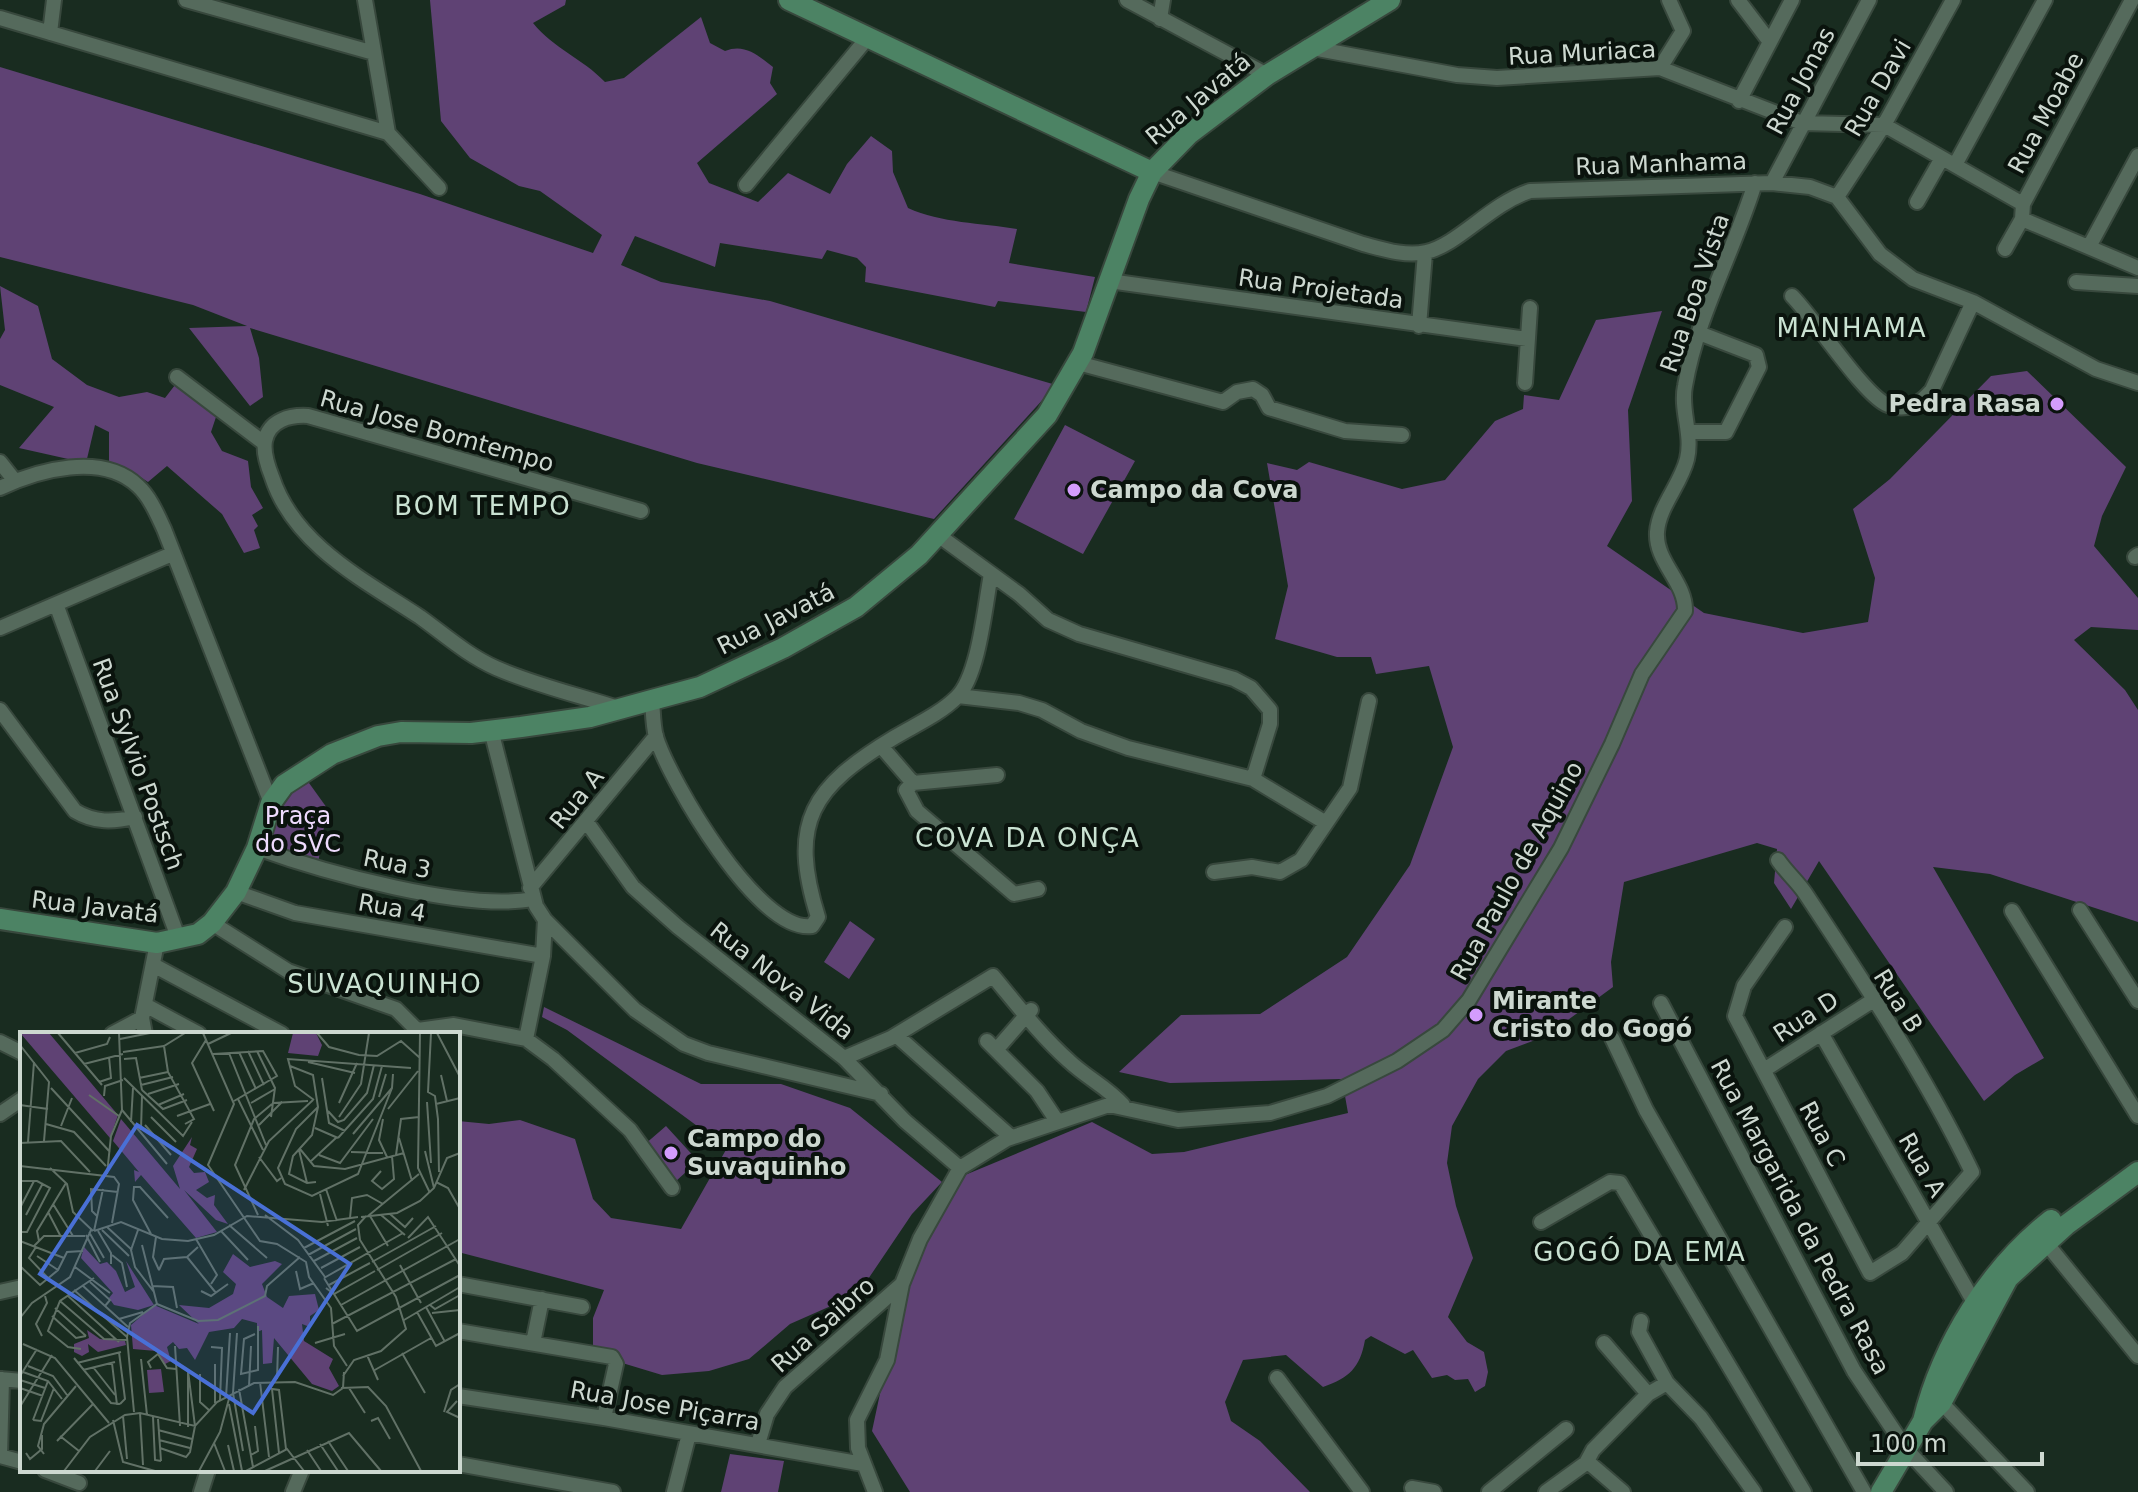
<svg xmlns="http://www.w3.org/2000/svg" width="2138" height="1492" viewBox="0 0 2138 1492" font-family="'DejaVu Sans',sans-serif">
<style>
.green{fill:#5f4274}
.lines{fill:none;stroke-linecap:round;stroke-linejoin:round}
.street-casing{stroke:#38483d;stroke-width:18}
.secondary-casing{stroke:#38483d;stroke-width:24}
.street{stroke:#556a5c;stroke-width:14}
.secondary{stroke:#4c8364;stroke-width:20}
.poi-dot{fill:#d39cfc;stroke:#0a130d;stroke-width:3}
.labels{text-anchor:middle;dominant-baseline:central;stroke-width:8;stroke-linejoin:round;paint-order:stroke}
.street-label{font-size:24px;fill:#cdd8d0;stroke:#0a130d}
.poi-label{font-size:24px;font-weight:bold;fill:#cdd8d0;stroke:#0a130d;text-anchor:start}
.park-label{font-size:24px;fill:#eedbfd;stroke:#0a130d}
.neighbourhood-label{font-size:26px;letter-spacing:2px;fill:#cae2d2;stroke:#0a130d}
.inset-road{fill:none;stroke:#617166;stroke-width:2}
.view{fill:#4970d6;fill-opacity:0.15;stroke:#4970d6;stroke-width:4}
.inset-edge{fill:none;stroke:#cdd8d0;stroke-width:4}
</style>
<rect width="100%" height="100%" fill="#192c20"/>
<path class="green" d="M430,0H566L565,5L533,23C554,49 582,58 605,82L624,78L701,17L710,43L725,51C744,43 758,55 773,67L770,83L777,94L697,163L709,183L758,202L788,173L830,194L847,164L871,136L892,151L893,172L908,208C941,223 981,223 1017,229L1009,263L1095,277L1086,312L998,301L995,307L865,282L866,267L857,258L827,250L822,259L720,243L715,267L635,236L621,265L661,282L770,301L1056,385L934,519L697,463L250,328L259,358L263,397L250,406L189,328L247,326L193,305L0,257V67L420,194L593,253L602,235L540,191L519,186L470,158L441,121Z
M0,286L38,306L52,359L87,385L119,397L147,392L165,398L175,385L218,411L211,432L222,451L248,461L251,487L263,508L252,515L258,526L254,530L260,548L244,553L222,514L167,466L148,482L134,473L109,468V432L95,425L86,463L19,448L54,407L0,385V339L5,330Z
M1662,311L1628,410L1632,501L1607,546L1704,613L1803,633L1868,622L1875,578L1853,509L1890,479L1991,376L2027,371L2126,467L2102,516L2094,546L2138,598V630L2091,627L2074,640L2125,690L2138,710V922L1990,874L1933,867L2044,1058L2015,1075L1984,1101L1819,861L1791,909L1774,883L1777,849L1757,843L1624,882L1611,962L1613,987L1546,1036L1506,1051L1478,1079L1452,1126L1447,1163L1456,1206L1473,1258L1448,1317L1467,1342L1484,1352L1488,1372L1485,1386L1475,1392L1468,1379L1455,1380L1447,1375L1432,1378L1413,1350L1405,1354L1371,1336L1365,1340C1360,1368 1349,1378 1323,1387L1286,1355L1243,1360L1225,1402L1231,1421L1260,1441L1310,1492H910L872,1431L900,1300L953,1180L1092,1122L1152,1154L1184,1152L1348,1113L1342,1079L1170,1083L1119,1072L1181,1015L1260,1014L1347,957L1410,865L1453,747L1429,666L1376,674L1371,657H1337L1275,639L1288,586L1267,463L1297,470L1309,462L1402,489L1445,480L1495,421L1523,409L1524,395L1559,400L1596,320Z
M1065,425L1135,461L1083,554L1014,519Z
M304,776L327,808L318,864L273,850C270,822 282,794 304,776Z
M850,921L875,939L849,979L824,962Z
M544,1007L701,1084H781L850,1108L942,1182L912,1214L858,1294L790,1324L749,1359L709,1371L662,1375L619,1362L593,1346V1318L604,1290L458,1252V1121L489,1124L520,1120L575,1139L593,1199L611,1218L681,1229L727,1148L567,1030L542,1017Z
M666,1126L698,1161L675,1182L644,1145Z
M730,1454L784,1461L778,1492H721Z"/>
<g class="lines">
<defs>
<path id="street" d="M186,0L374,53
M365,0L388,133L439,188
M1127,0L1267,75
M1738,0L1770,42
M0,18L388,133
M1160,19L1163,0
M50,33L54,0
M1307,47L1457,75L1497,78L1660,68L1802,123L1884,125L2023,204
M1660,68L1683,31L1669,0
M1739,101L1792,0
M1955,165L2045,0
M1152,172L1363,244C1382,249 1406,257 1426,252C1458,245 1490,204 1530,191L1772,183L1810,187L1837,197L1880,254L1913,279L1973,302L2096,369L2138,383
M1772,183L1869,0
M746,185L869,36
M1837,197L1884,125L1953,0
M1917,202L1942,158
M2022,219L2138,268
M2090,245L2138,156
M2005,249L2022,219L2023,204L2132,0
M1109,281L1527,339
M2076,282L2138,286
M1792,296C1815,319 1865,397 1888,405C1907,412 1920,404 1932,390L1973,302
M1419,326L1425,253
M1078,363L1223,402L1237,392L1253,389L1262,395L1269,408L1345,431L1402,435
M177,377L264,443
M1525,383L1530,308
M1688,432H1726L1759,367L1756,355L1699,333
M0,462L15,481
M0,488C38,470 102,452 138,486C150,497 157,514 164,529L271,803
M938,535L1019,594L1048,620L1079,634L1234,679L1251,688L1270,710V724L1253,779
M2135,557L2138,555
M56,604L179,940
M0,628L172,554
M958,696L1019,703L1042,710L1081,731L1128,748L1253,779L1326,823
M652,700C653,712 653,726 656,737C670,781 759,934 812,926L818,917C788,822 812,787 895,737C915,725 940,714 957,697C979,675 985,605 991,574
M618,708C578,695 535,685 496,668C467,655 445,635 420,617C364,580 294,545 272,477C268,467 263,452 265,441C269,420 290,415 308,416L641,511
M0,710L75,811C95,823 113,822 135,817
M491,730L536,906L545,920L635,1010L684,1044L708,1053L881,1094
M881,746L913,783L997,775
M913,783L906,790L917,811L1014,894L1038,889
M586,821L633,887L678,927L844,1058L905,1121L960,1168
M257,848C323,872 466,912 533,899
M1778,860C1786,872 1797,881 1805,893C1864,982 1925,1075 1972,1172L1902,1253L1870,1273L1735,1016L1744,986L1785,927
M1214,872L1252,867L1280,872L1301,860L1350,788L1369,701
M530,888L656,736
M236,892L295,913L543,956
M2080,910L2138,1001
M2012,911L2138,1116
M212,923L288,971L396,1009L421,1034
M155,966L282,1034
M1661,1003L1854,1371L1906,1449L1946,1492
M145,1005L199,1034
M418,1030L454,1025L526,1039L553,1059L630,1130L672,1188
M1821,1033L1979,1311
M112,1034L142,1018
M145,1034L142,1018L157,943
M896,1035L1011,1137
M1612,1038L1646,1110L1864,1492
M526,1039L543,956L545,920
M987,1041L1037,1091L1057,1121
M0,1042L22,1053
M997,1049L1031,1010
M844,1058L891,1038L993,976C1018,1006 1041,1036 1069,1061C1087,1078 1107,1087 1123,1105
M1764,1070L1872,1001
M0,1114L22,1099
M1541,1222L1610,1182L1620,1183L1804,1492
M2042,1238L2138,1356
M458,1284L582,1307
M0,1292L22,1287
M1641,1321L1639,1332L1667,1383L1701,1418L1754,1492
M458,1331L612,1357L616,1364L604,1418
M533,1343L542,1299
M1604,1343L1648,1394
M1277,1378L1362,1492
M0,1379L22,1381
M458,1396L604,1418L863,1464
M1936,1397L2027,1492
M758,1444L767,1414L785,1387L902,1284
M0,1456L2,1379
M0,1456L22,1462
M1588,1462L1623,1492
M458,1464L613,1492
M45,1470L79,1483
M1412,1488L1434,1492
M201,1492L208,1470
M293,1492L302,1470
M674,1492L689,1434
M875,1492L858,1448L857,1420L887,1360L902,1284L920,1239L960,1168L1007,1139L1109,1105L1178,1120L1270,1113L1327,1096L1397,1061L1443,1030L1469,1000L1561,848L1612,744L1642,674L1685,611C1686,582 1655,562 1657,532C1659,506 1681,484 1687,459C1693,434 1680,410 1685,386C1697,316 1734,251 1755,183
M1489,1492L1566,1429
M1546,1492L1586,1463L1593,1450L1648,1394L1667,1383"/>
<path id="secondary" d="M789,0L1152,172
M0,919L157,943L198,934L212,923L236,892L257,848L271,803L284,785L332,754L378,736L401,732L471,733L521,727L590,717L652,700L700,687L783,648L856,607L919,555L1047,415L1083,353L1139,199L1152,172L1189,134L1267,75L1390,0
M1923,1421C1942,1344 1989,1269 2051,1220
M1881,1492L1923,1421L1941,1403L2008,1278L2066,1225L2138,1172"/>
</defs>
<use href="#street" class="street-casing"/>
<use href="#secondary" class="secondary-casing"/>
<use href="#street" class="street"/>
<use href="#secondary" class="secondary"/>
</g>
<g class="poi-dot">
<circle cx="2057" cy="404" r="8"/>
<circle cx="1074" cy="490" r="8"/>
<circle cx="1476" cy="1015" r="8"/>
<circle cx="671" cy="1153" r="8"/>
</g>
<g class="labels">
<g class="street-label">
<text transform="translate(1582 53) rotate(-3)">Rua Muriaca</text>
<text transform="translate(1801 81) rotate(-62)">Rua Jonas</text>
<text transform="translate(1878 88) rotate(-60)">Rua Davi</text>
<text transform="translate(1198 99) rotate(-40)">Rua Javatá</text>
<text transform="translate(2046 113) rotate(-62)">Rua Moabe</text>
<text transform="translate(1661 164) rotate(-2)">Rua Manhama</text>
<text transform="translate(1321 289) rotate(8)">Rua Projetada</text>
<text transform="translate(1695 293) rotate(-71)">Rua Boa Vista</text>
<text transform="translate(437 431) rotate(16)">Rua Jose Bomtempo</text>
<text transform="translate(776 619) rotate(-27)">Rua Javatá</text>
<text transform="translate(138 764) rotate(70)">Rua Sylvio Postsch</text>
<text transform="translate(577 799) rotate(-51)">Rua A</text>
<text transform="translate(397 864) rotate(11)">Rua 3</text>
<text transform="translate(1517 871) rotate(-61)">Rua Paulo de Aquino</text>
<text transform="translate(95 907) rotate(7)">Rua Javatá</text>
<text transform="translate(392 908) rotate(10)">Rua 4</text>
<text transform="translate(782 981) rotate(38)">Rua Nova Vida</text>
<text transform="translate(1898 1001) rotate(58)">Rua B</text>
<text transform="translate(1806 1017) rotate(-33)">Rua D</text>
<text transform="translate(1822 1134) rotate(62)">Rua C</text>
<text transform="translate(1922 1165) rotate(60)">Rua A</text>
<text transform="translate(1800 1217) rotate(62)">Rua Margarida da Pedra Rasa</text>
<text transform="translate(823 1325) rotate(-42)">Rua Saibro</text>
<text transform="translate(665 1406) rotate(10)">Rua Jose Piçarra</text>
</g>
<g class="poi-label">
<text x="2041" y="404" text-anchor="end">Pedra Rasa</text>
<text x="1090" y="490">Campo da Cova</text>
<text x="1492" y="1001">Mirante<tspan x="1492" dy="28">Cristo do Gogó</tspan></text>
<text x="687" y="1139">Campo do<tspan x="687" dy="28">Suvaquinho</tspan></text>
</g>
<g class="park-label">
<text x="298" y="816">Praça<tspan x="298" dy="28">do SVC</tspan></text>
</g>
<g class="neighbourhood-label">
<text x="1852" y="328">MANHAMA</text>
<text x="483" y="506">BOM TEMPO</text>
<text x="1028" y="838">COVA DA ONÇA</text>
<text x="385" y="984">SUVAQUINHO</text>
<text x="1640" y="1252">GOGÓ DA EMA</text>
</g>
</g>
<g transform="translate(20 1032)">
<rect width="440" height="440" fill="#192c20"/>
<path d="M29,1L98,83L90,106L1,2ZM273,1H296L302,13L298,24L268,21ZM101,87L160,157L153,134L172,105L170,113L177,117L169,135L174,141L185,140L189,150L176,158L187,166L195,163L194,173L208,192L196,188L164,158L197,200L176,206L121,143L115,150L114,138L119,140L93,109ZM64,215L80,232L87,230L96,239L105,260L115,255L106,229L134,273L179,292L159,273L189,276L213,262L216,252L203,240L213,222L230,235L255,229L262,232L242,252L247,265L263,276L269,264L295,262L299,278L290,284V295L282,292L284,309L313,327L309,336L319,354L312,359L292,352L254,306L252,331L243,332L242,298L237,300V291L222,287L214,296L189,300L175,328L167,316L159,317L153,310L147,315L151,329L145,332L136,319L113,317L111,293L134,273L118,278L94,273L89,266L93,261L61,226ZM67,298L80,307L105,309L106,313L78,320L68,312L69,320L62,324L54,320V312L69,306ZM141,337L144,360L129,361L127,338Z" fill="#5f4274"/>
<path class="inset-road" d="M38,1L82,53M57,1H82M183,1L214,72L188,133L240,209L257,212L286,230L289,245L311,276L314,314L327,334M297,1L309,15L339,23L357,24L381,9L400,26M400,1L398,136L410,161M411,1L408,60L415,64L418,87L419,140M417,1L440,45M100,7L130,1M186,8L172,31L194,79M188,12L211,1M0,13L29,50L24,109M144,14L148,40L174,87L165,92M228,19L244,53M237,19L255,56L251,85M103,20L144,14L165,1M219,20L236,57M55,21L87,12L90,5M209,21L246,113M193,22L243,19L257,44L214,69M104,27L116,26L122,58M288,30L335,41M64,32L103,22M270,34L293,43L298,75L292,103L273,124L269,142L287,151L296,150M421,43L427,69M104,46L163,104L172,90M119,46L148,40M302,46L309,91L325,99M79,50L91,46L89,25M121,53L153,45M31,56L90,120M122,58L143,77L167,68M128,62L159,52M69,63L99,84M84,64L85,54L103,48M359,65L366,42M218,67L243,118M294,68L275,54L268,27L391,36M407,70L411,131M231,71L255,57M253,71L288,69M319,71L337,31M416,72L440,66M0,73L28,77M138,73L164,62M298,75L276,97L258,136L265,152L292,164L338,142L372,56M368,77L398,39M102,78L147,132M308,79L318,90L324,88L347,61L354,33M157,84L190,72M131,85L156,110M319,85L341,52L349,1M363,87L359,108L367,125M111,90L113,56M26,92L54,100L86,134M125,93L151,123M239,93L262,70M41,94L52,66M295,96L318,106M121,98L122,64M333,102L372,56L373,42M318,106L353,67L362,34M379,106L392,149M8,110L14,30M0,111L41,109L70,140M280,117L294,134L325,137L384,121M279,118L287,151M405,119L414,156M331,120L363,121M299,123L320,131L353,87M376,123L381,87L399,85M239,125L257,149L261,146M290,130L317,105M0,134L94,145L99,152L92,191M30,136L47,152L53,180L73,199M361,139L352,149L362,157L374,147L372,124M87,142L91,104L102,78L99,1M0,149H17L30,156L7,200H0M416,150L428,156L440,177M306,157L317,189M224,158L249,109L293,68M300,162L308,194M33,172L53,204M0,176L14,149M28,180L41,205M370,182L385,195L393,186M6,183L23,151M238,183L215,133L234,87L252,72M245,183L278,208L305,245M361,183L385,203M77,184L72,179L71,157L98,160M348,184L399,142M350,184L368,214M341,185L377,181L400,169L414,156L427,126L440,121M330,186L332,166L347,163L363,172M209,193L247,226M87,195L112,218M82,198L109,224M118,198L111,218L115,235L134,260M74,199L101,190L142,207L168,209L194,203L227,184L302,190L338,185M74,199L83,157M78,199L91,221V232M201,199L228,228M69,200L84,226M131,202L113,168L114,155H120L148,186M66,203L80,230M136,205L133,225L139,238M388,206L408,185L440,234M176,207L197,243L191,252M0,209L44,226M19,209L17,199L46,151M122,213L137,272M14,214L24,204H65M16,215L9,226L28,246M284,216L335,189M92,223L102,231L107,255M288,223L336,197M17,224L38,238M167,225L196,261M294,229L337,206M352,230L416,194M380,233L401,271M0,234L20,253L38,238L47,220L63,219M55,235L90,261M301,236L340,215M139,238L144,227L167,225L178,215M357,238L422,201M276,239L280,257L294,251M304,246L337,299L440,243M304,246L383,201M70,250L90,268L85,274M62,253L108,295M309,253L350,231M132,254L153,255L157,276M306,256L314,262L355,239M54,258L107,305M181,259L191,264L208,252M47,263L99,310M40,269L84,307L107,308M321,273L440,207M410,273L415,277L440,263M406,275L425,310M35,276L66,304M397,280L416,314L440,301M412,281L440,278M32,284L56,306L66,304M0,285V320M0,286L12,271L50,245L71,198M99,287L123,280M384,288L440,255M312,292L436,227M217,301L213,361L223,419M235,302L224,307L221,342L238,338V294M22,304L16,292L27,271L25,264M295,311L325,302M3,312L35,326L89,391M155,314L160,394M191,315L202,316L200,368M61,317L48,315L28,299L40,269L74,246M99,320L105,367L100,372M382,321L405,361M347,323L358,348M54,326L91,371L100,372M121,327L127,383M57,331L101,320M92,331L97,373M8,334L33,344L47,363M73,335L95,363M131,336L128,330L138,322L147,336L156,337M63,338L95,330M353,339L411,306M3,340L28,349L42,367M168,341V395M180,342V370L190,379M0,344L17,317M323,344L334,328L361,319L386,297L376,265L340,208L338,193L346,184M257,347L258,315M0,348L25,356M240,350L249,425M229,354L231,314M0,356L23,364M321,356L348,355L366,374L401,439M329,356L345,381M219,357L233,435M206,365L210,301M437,369L427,380L440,386M195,371V332M209,372L222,439M1,373L32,323M114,380L107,305L110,291L137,272L178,289L198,288L245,264L247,254L280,225M424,380L431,358L440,352M120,381L123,433M103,384L107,427M133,385L135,428L141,429M138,387L141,429M13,388L21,389L34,356M13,388L28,349M93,388L103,430L135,439M351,389L358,386L370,407M138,398L172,407M40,404L59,419M139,408L170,416M37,409L73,372M308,409L328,439M194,411L205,439M300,412L318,439M208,413L214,439M140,416L166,425L170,420L175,394L168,339M287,418L301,439M6,421L10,427L22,417V403M259,421L252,357L259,358L266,417M24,422L18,414L24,392L56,354M231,423L238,419L235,394M44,439L70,405L105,383L120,381L175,394L197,370L234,351L275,350L313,363L323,356L324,340M75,439L90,419M179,439L200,400L210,363M226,439L267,417L284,439M245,439L329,401L361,439"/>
<path class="view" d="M117,93L330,232L233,381L20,242Z"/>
<rect width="440" height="440" class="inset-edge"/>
</g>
<path d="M1858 1452v12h184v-12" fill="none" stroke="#cdd8d0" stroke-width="4"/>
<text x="1870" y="1452" font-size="24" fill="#cdd8d0" stroke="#0a130d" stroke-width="6" paint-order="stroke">100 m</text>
</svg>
